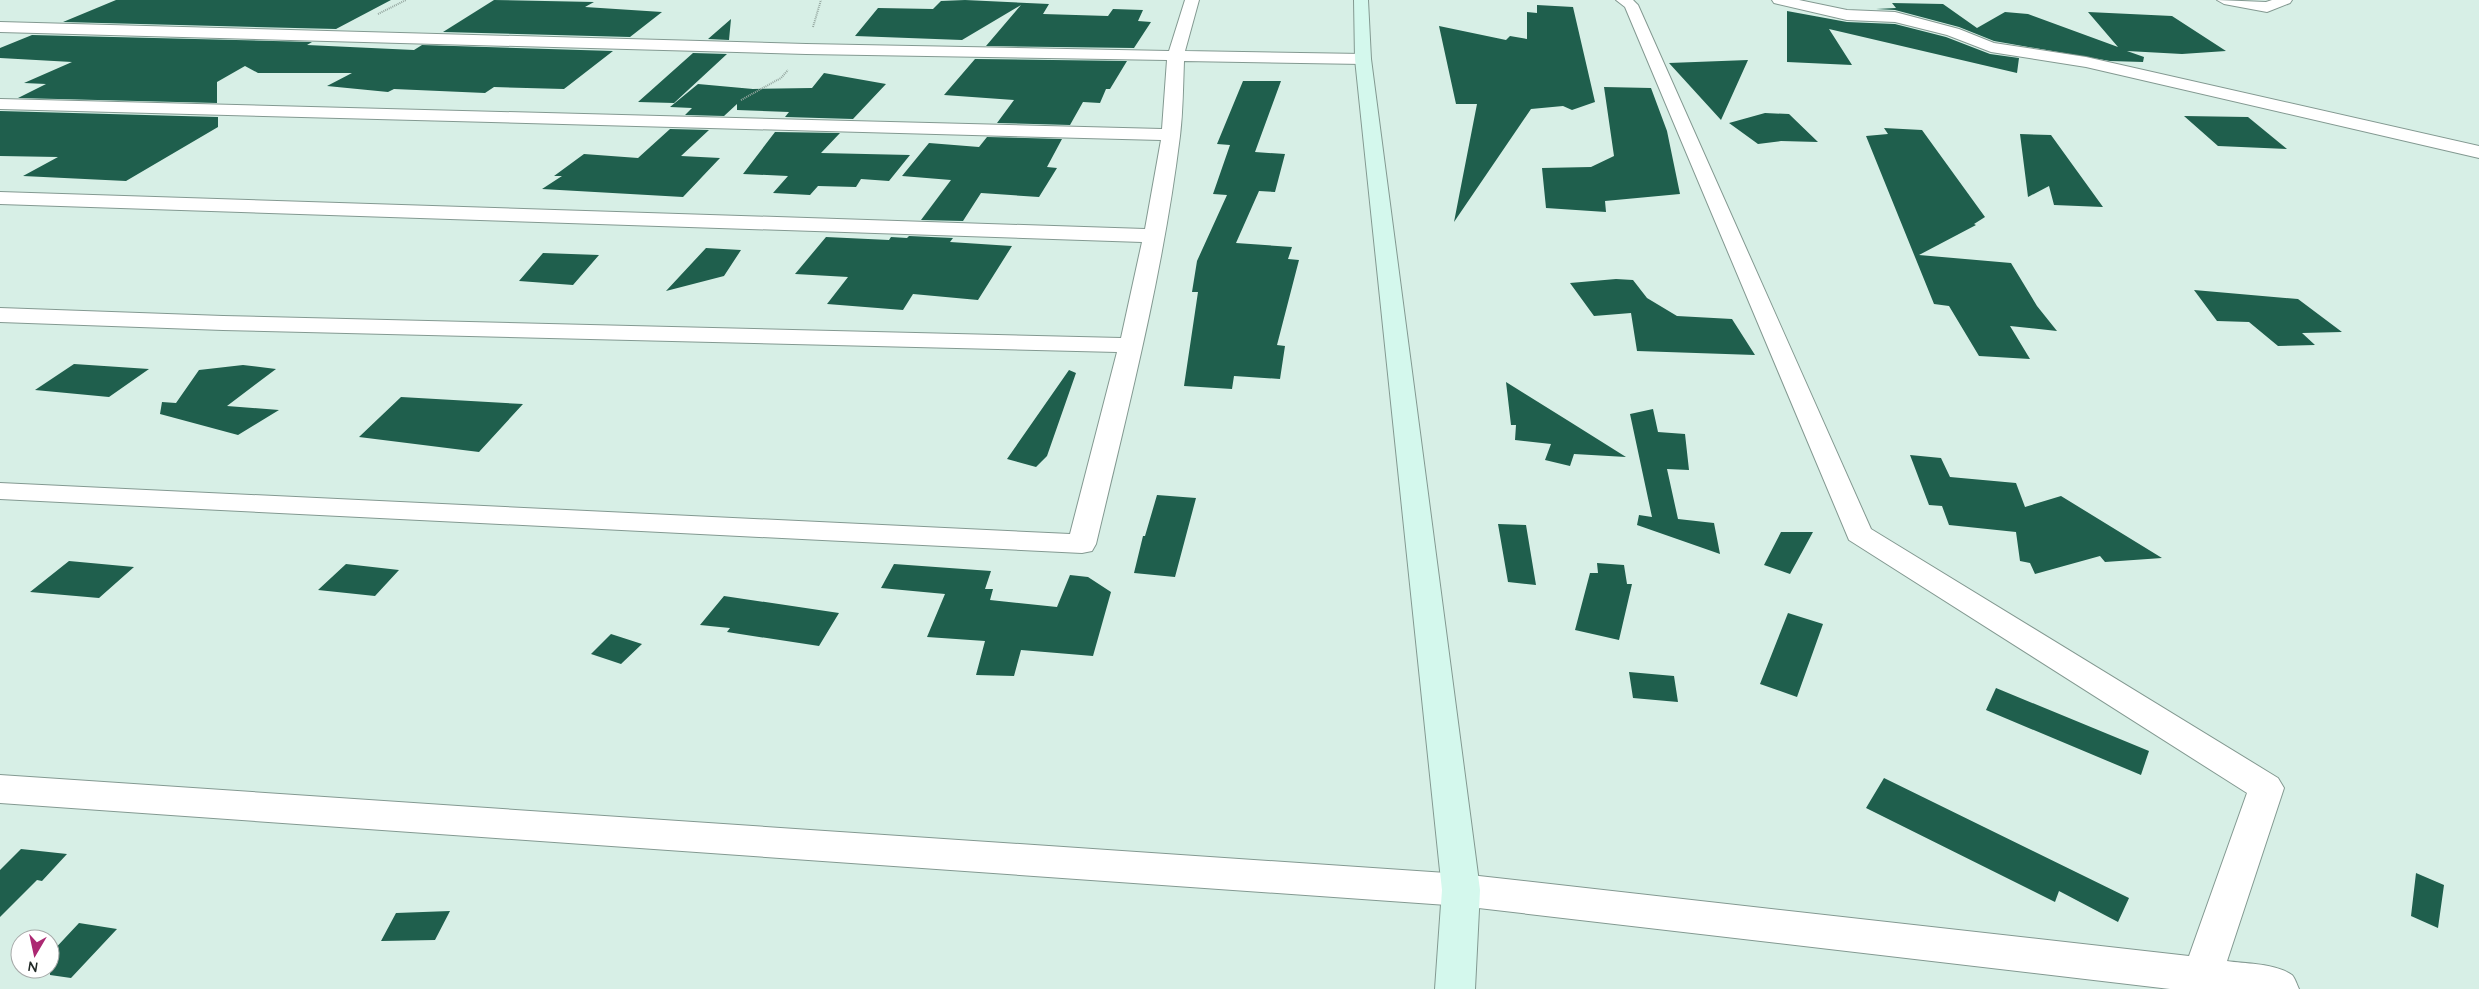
<svg xmlns="http://www.w3.org/2000/svg" width="2479" height="989" viewBox="0 0 2479 989" font-family="Quicksand,sans-serif">
<style>
.building{fill:#1f5f4d}
.lines{fill:none;stroke-linecap:round;stroke-linejoin:round}
.street-casing{stroke:#839991;stroke-width:2}
.secondary-casing{stroke:#839991;stroke-width:2}
.path{stroke:#95a7a0;stroke-width:2;stroke-dasharray:1 1;stroke-linecap:butt}
.street{fill:#fff;fill-rule:evenodd}
.secondary{fill:#d4f8ed;fill-rule:evenodd}
</style>
<rect width="100%" height="100%" fill="#d7efe6"/>
<path class="building" d="M116,0H391L336,29L63,22Z
M494,0L594,2L585,7L662,12L630,37L443,32Z
M965,0L1049,4L1043,14L1108,16L1113,9L1143,10L1138,21L1151,22L1134,48L986,46L1021,5L962,40L855,36L878,8L933,9L941,1Z
M1892,3L1943,4L1977,28L2005,12L2028,14L2118,47L2088,12L2172,16L2226,51L2182,54L2127,51L2144,57L2143,62L2110,61L1994,41L1959,27L1895,10L1876,9L1896,8Z
M1537,5L1573,7L1595,102L1572,110L1563,106L1531,109L1454,222L1477,104H1456L1439,26L1506,40L1510,36L1527,39V12L1537,13Z
M1787,11L1847,22L1895,24L1946,37L1990,54L2019,58L2017,73L1829,29L1852,65L1787,62Z
M731,19L729,40L708,39Z
M32,35L312,42L307,45L414,50L422,45L613,51L564,89L494,87L485,93L394,89L388,92L327,86L352,73H258L245,66L217,82V103L18,98L46,84L24,83L72,62L0,58V48Z
M693,53L727,54L674,103L638,102Z
M975,59L1127,61L1110,89H1106L1100,103L1083,102L1070,125L997,123L1014,100L944,95Z
M1748,60L1721,120L1669,63Z
M824,73L886,84L853,119L785,117L789,112L737,110V104L724,116L685,115L692,108L670,107L698,84L753,89L812,88Z
M1243,81H1281L1255,152L1285,154L1275,192L1259,191L1236,243L1292,247L1288,259L1299,260L1277,345L1285,346L1280,379L1234,376L1232,389L1184,386L1198,292H1192L1197,261L1227,195L1213,194L1230,145L1217,144Z
M1604,87L1651,88L1667,131L1680,194L1605,201L1606,212L1546,208L1542,168L1591,167L1614,156Z
M0,111L218,117V127L126,181L23,176L58,157L0,156Z
M1765,113L1789,114L1818,142L1781,141L1758,144L1729,123Z
M2184,116L2248,117L2287,149L2218,146Z
M1884,128L1922,130L1985,217L1974,224L1976,225L1919,255L2011,263L2037,306L2057,331L2010,326L2030,359L1979,356L1949,306L1934,304L1866,136L1888,134Z
M670,129L709,130L681,156L720,158L683,197L542,189L562,176H554L584,154L638,158Z
M775,132L840,133L821,153L910,155L889,181L861,179L856,187L818,186L810,195L773,193L788,176L743,174Z
M2020,134L2051,135L2103,207L2054,205L2049,186L2028,197Z
M987,137L1062,139L1047,167L1057,168L1039,197L981,193L963,221L921,220L951,180L902,176L929,143L979,147Z
M909,236L953,238L950,242L1012,246L978,300L913,294L903,310L827,304L848,277L795,274L826,237L889,240L891,237L907,238Z
M706,248L741,250L724,276L666,291Z
M543,253L599,255L573,285L519,281Z
M1616,279L1633,280L1647,298L1677,316L1732,319L1755,355L1637,351L1631,313L1594,316L1570,283Z
M2194,290L2298,299L2342,332L2302,333L2315,345L2278,346L2249,322L2217,321Z
M74,364L149,369L109,397L35,390Z
M243,365L276,369L227,406L279,410L238,435L160,414L162,402L176,403L199,370Z
M1069,370L1076,373L1047,456L1036,467L1007,459Z
M1506,382L1567,420L1626,457L1574,454L1570,466L1545,460L1551,444L1515,440L1516,425H1511Z
M401,397L523,404L479,452L359,437Z
M1653,409L1658,432L1685,434L1689,470L1667,469L1678,519L1714,523L1720,554L1637,525L1639,515L1652,517L1630,414Z
M1910,455L1941,458L1950,477L2016,483L2025,507L2061,496L2162,558L2105,562L2100,556L2035,574L2030,563L2020,561L2016,532L1949,525L1942,506L1929,505Z
M1157,495L1196,498L1175,577L1134,573L1143,536H1145Z
M1498,524L1526,525L1536,585L1508,582Z
M1781,532H1813L1790,574L1764,565Z
M69,561L134,567L99,598L30,592Z
M1597,563L1624,565L1627,584H1632L1619,640L1575,630L1590,573H1598Z
M346,564L399,570L375,596L318,590Z
M894,564L991,571L985,589H993L990,600L1057,607L1070,575L1088,577L1111,592L1093,656L1021,650L1014,676L976,675L985,641L927,637L945,594L881,588Z
M724,596L839,613L819,646L727,632L730,628L700,625Z
M1788,613L1823,624L1797,697L1760,684Z
M611,634L642,644L621,664L591,654Z
M1629,672L1674,676L1678,702L1633,698Z
M1996,688L2149,751L2141,775L1986,710Z
M1884,778L2129,898L2118,922L2059,891L2055,902L1866,808Z
M21,849L67,854L42,881L37,880L0,917V870Z
M2416,873L2444,885L2438,928L2411,916Z
M450,911L435,940L381,941L396,913Z
M79,923L117,929L71,978L50,975V954Z"/>
<g class="lines">
<defs>
<path id="street" d="M1185,0H1199L1185,51L1363,54L1369,56L1371,59L1369,62L1363,64L1184,61C1183,86 1183,111 1180,136C1163,274 1128,409 1096,544L1092,551L1082,553L0,499V483L1070,534L1117,352L223,330L0,322V308L223,316L1121,338L1142,242L0,204V192L1145,229L1161,140L0,109V99L1162,129L1167,60L806,54L0,32V22L806,44L1169,51Z
M1616,0H1633L1638,5L1871,529L2278,778L2284,788L2227,961C2246,964 2275,963 2292,975C2295,978 2297,985 2299,989H2170L1461,906L0,803V775L1461,874L2189,956L2247,793L1849,540L1625,7Z
M1772,0H1799L1847,10L1895,12L1959,29L1994,43L2086,57L2479,146V158L2086,67L1991,52L1947,35L1895,22L1847,20L1774,3Z
M2217,0L2266,2L2272,0H2292L2290,3L2267,12L2224,4Z"/>
<path id="secondary" d="M1354,0H1368L1371,59L1480,890L1475,989H1435L1442,890L1355,59Z"/>
</defs>
<use href="#street" class="street-casing"/>
<use href="#secondary" class="secondary-casing"/>
<path class="path" d="M378,14L406,0
M813,27L821,0
M741,100L781,78L788,70"/>
<use href="#street" class="street"/>
<use href="#secondary" class="secondary"/>
</g>
<g transform="translate(35 954) rotate(189)"><circle r="24" fill="#ffffff" stroke="#a6a9a8"/>
<path d="M0-4L9 19L0 12L-9 19Z" fill="#ac2872"/>
<text y="-8" font-size="14" font-weight="bold" text-anchor="middle" fill="#202926">N</text>
</g>
</svg>
